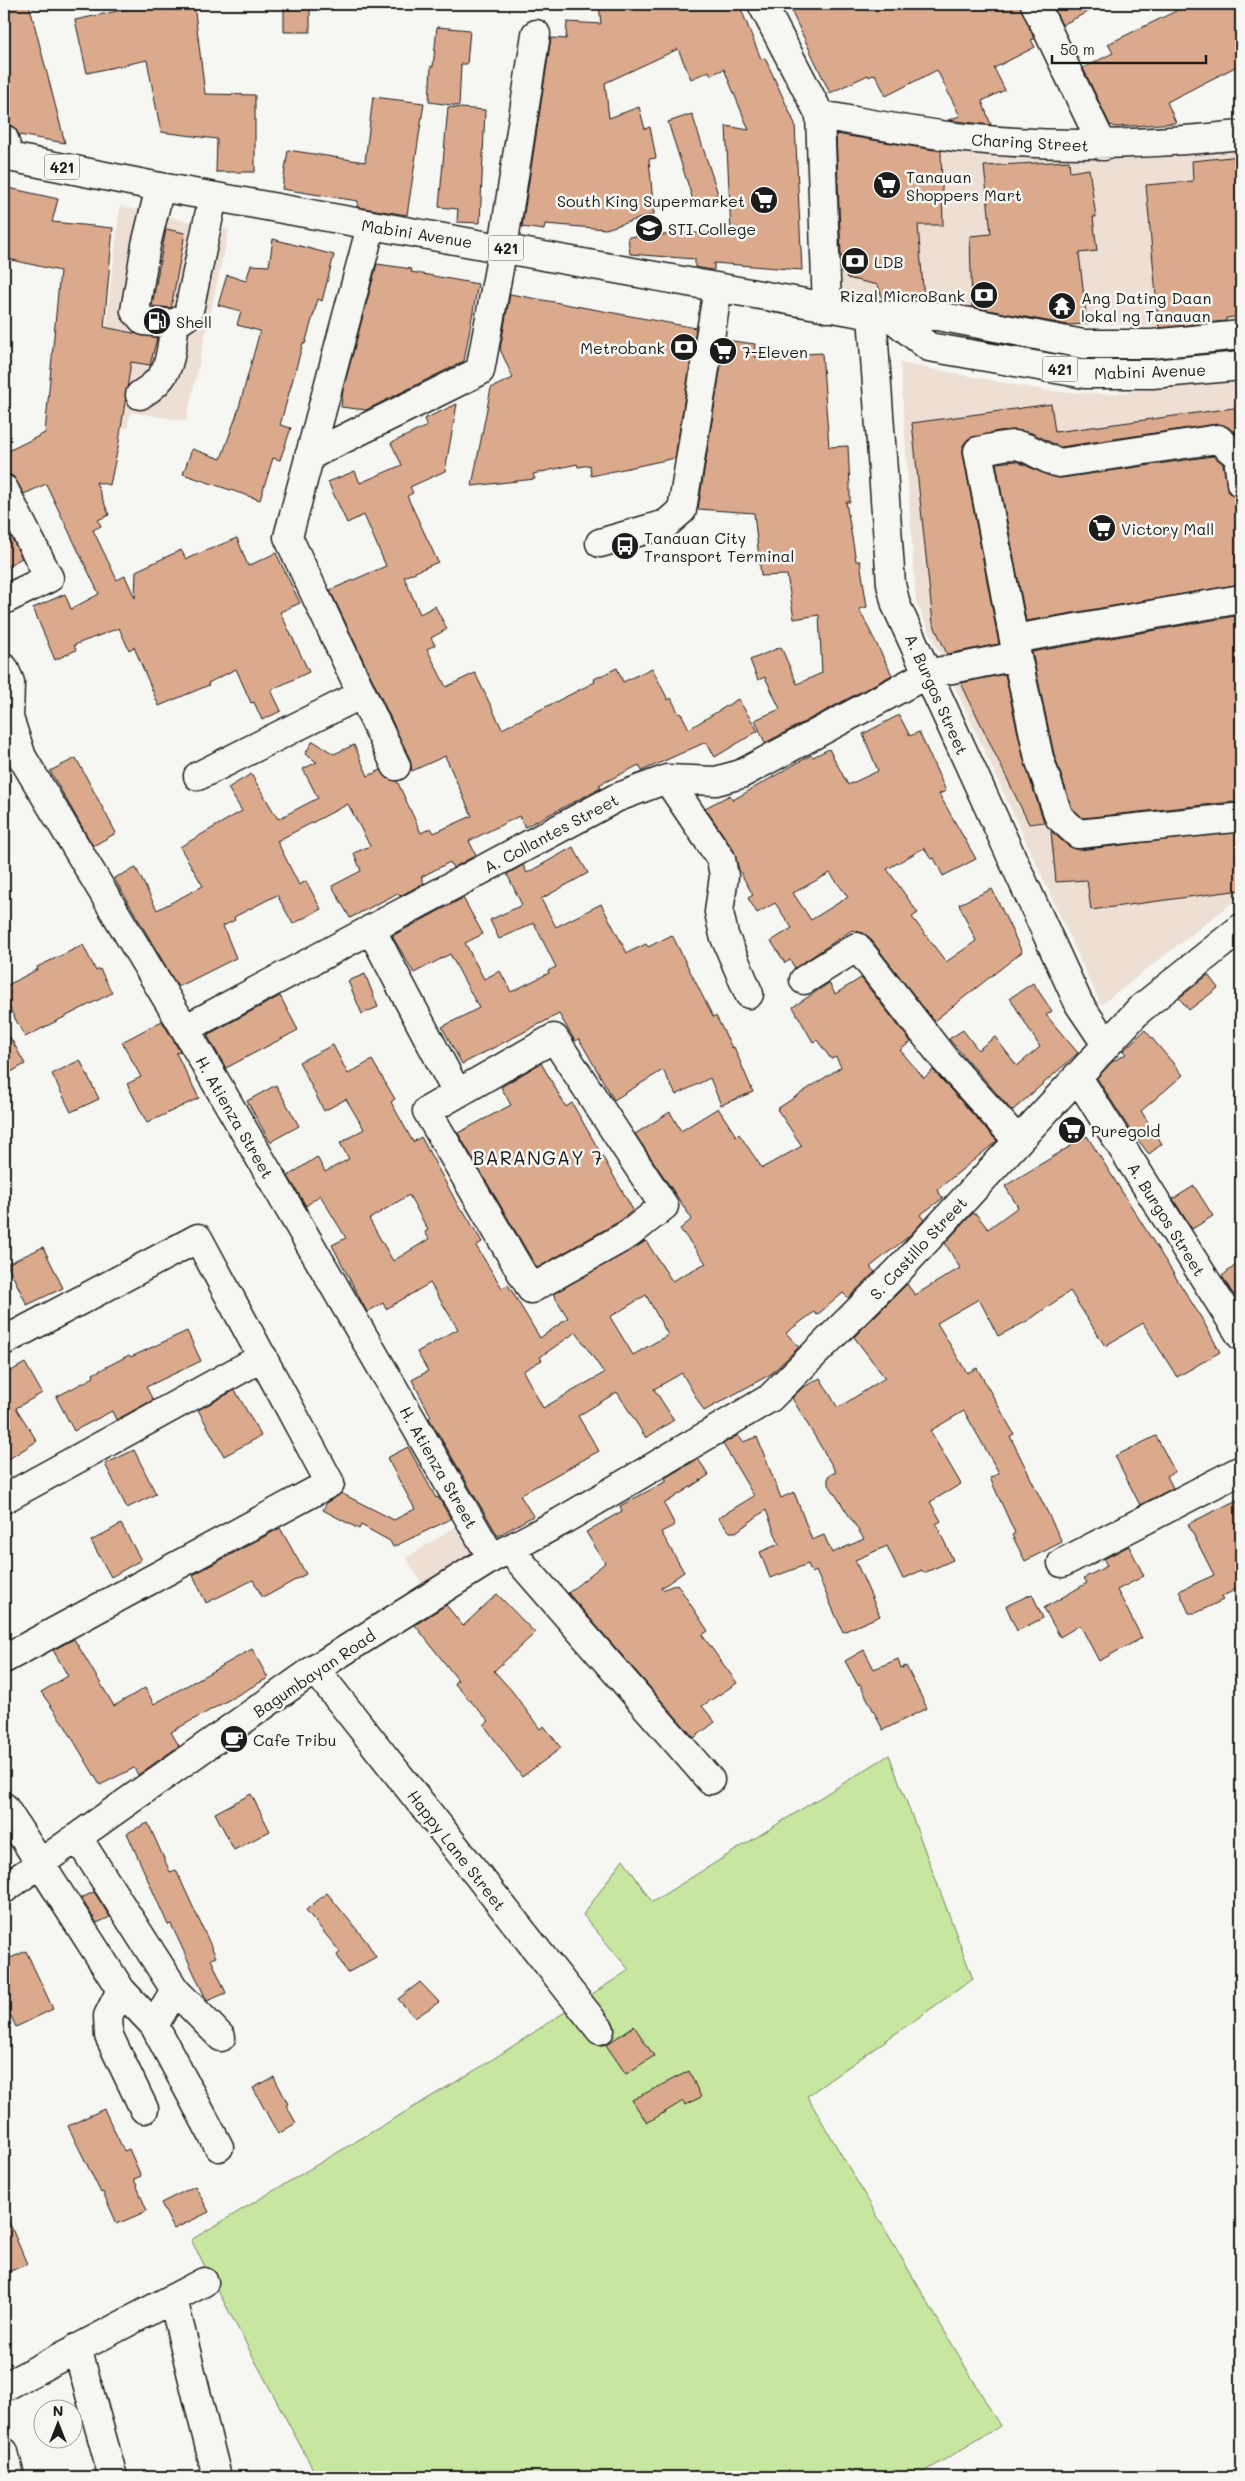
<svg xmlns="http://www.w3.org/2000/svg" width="1245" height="2481" viewBox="0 0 1245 2481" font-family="Mali,sans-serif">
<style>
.built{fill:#eedfd4}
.green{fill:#c7e7a0;stroke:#72825e}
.building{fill:#dbaa8d;stroke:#1c1c1c;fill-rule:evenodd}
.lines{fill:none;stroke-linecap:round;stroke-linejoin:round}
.minor-casing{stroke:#1c1c1c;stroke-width:31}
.major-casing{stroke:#1c1c1c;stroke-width:31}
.minor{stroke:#f6f6f2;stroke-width:28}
.major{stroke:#f6f6f2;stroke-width:28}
.labels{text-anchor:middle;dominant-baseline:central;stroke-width:5;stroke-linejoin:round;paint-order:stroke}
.shield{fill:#f6f6f2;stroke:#5d5d5c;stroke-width:1}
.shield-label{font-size:15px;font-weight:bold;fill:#1c1c1c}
.street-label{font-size:16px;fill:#1c1c1c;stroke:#f6f6f2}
.poi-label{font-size:16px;fill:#1c1c1c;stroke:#f6f6f2;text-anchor:start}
.quarter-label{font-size:19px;letter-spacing:1px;fill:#1c1c1c;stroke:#f6f6f2}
</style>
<rect width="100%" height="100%" fill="#f6f6f2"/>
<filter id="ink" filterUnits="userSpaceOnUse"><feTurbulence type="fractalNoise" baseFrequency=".02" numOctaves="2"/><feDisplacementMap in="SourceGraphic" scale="10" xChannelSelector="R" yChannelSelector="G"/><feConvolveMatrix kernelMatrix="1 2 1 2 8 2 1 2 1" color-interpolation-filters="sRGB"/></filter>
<g filter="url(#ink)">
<path class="built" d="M820,115L974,139L1241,134V322L1159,328L1087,322L1044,327L826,289Z
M120,206L229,230L186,421L131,412L127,428L95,422Z
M900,363L1048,391L1110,394L1241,379V896L1101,1005L916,602Z
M455,1527L473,1555L424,1587L406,1558Z"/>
<path class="green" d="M889,1755L973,1979L807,2096L1000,2426L916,2477H317L191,2240L484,2065L629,1970L583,1915L623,1859L652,1902Z"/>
<path class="building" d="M13,4H29L65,143L19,135L15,128L8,124L4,108V6Z
M136,4H194L205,94L255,95V172H216L217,139L161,132L147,60L87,73L75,20L137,7Z
M284,4H310V32H284Z
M599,4H739L761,59L765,58L795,124L802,270L714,263V270H712L695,267V259L630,254L628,237L731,231L726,126L749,130L724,69L711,75L709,71L691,79L678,49L605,83L609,118L639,107L645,129L650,127L656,158L649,159L654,214L606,229L545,224L544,230L522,227L551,38L566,39L567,22L601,24Z
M788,4H1020L1034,39L1031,40L1035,47L994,68L1005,90L982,101L991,125L948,120L960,116L937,70L886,96L875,74L869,77L868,75L830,93Z
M1052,4H1103L1062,25Z
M1172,4H1241V64L1167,102L1176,123L1116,127L1110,125L1083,68L1113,53L1108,44L1176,11Z
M437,27L470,30L467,64H461L459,106L429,102L431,66L433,67Z
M373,97L424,103L407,215L357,207L358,201L282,189L288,150L365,162Z
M448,107L485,110L480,223L457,222L458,209L439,207Z
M692,114L718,194L699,200H693L668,122Z
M836,134L941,151L943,225H918L924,300H883L878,285L847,278L841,255Z
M1241,156V316L1226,318V321L1159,328L1146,185L1193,181L1192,161Z
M1069,161L1070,172L1089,169L1096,217H1093L1097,251L1079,253L1087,324L1068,325L972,307L970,236L991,234L984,166Z
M4,187L58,199L52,222L113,228L104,327L157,338L150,365L131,362L119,442L110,485L96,482L109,515L98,520L101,526L93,530L117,580L125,576L135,598L136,571L181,550L186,559L237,538L248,566L276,553L300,603L280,612L309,672L271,690L281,711L262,720L254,702L251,703L236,669L208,683L209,685L159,706L134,647L129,650L119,628L74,645L76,650L55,660L33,608L65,594L71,609L99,594L46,484L24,494L13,476L4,474V453L45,433L60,271L4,258Z
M166,229L185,233L171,308L152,306Z
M273,239L334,255L322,301L318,299L305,344L303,343L280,425L291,428L280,460L273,458L260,500L183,474L192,449L221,459L238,411L260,331L237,325L241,311L218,305L227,275L246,281L251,265L269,266Z
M377,264L412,269L411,272L478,284L464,361L366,410L341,407L343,390Z
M510,294L696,328L675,458L591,476L590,465L578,467L577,464L533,474L535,479L472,486L491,388L513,378L500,349Z
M725,340L755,344L754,357L822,353L829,447L848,446L850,486V502H846L856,561H860L867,607L859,609L892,675L765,743L755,720L780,709L765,677L758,680L750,660L781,647L797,684L822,673L819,615L794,619L787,575L761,576L754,513L698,509Z
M457,404L445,471L410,487L413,493L407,496L438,562L404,577L420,614L435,606L447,629L431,638L435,645L427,649L446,687L475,673L502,729L595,682L594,679L617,668L623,682L652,668L668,700L671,698L679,714L681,713L689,729L738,699L758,731L715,757L706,742L642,771L639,765L599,785L601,788L525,827L519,816L469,841L476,855L453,868L450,862L421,877L424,883L400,896L398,893L350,918L332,886L361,871L354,853L370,846L348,804L277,841L299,885L306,881L321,909L293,924L277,895L234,917L235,920L223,926L236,958L178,987L114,878L136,868L157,910L203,886L180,847L242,811L228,788L251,774L278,819L318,798L303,769L317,762L305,754L313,741L334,754L354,745L368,776L381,770L388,779L397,781L421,833L431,828L434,833L472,816L445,756L412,771L410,759L330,590L386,566L364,515L347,523L328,482L355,471L360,483L402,465L391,443L427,426L424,419Z
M1051,404L1055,432L1241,407V438L1228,427L1216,424L1060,447L1032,433L1016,430L998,431L968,439L963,445V454L999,644L947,654L933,623L912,423Z
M1213,456L1223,464L1228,492L1234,497L1241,498V584L1026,621L996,463L1016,461L1047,475L1061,478Z
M4,523L22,558L4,568Z
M1241,615V804L1232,802L1083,818L1072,808L1054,754L1032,652Z
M1005,674L1024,761L1044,822L1029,824L961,683Z
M899,715L910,736L919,732L946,791L939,794L976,859L943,876L934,858L931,859L924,848L887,869L918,913L912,917L946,962L976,941L959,904L992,889L1022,952L934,1021L869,937L863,933L852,930L795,968L790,960L785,963L771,941L792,928L775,903L757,913L748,898L753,895L739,870L734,851L705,808L730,795L733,800L811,755L813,757L829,749L848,785L878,771L863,734ZM830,873L848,897L811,920L793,893Z
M76,758L116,833L93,846L50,771Z
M1051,831L1068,846L1079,850L1241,831V890L1091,910L1087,880L1056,882Z
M573,847L588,873L541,899L556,927L601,904L627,953L646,944L648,947L672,935L713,1017L716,1016L732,1048L734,1047L753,1092L721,1105L710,1078L676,1095L663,1070L614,1100L579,1039L575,1041L559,1014L462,1064L442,1027L479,1008L450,954L414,973L392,936L463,898L483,934L465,943L484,979L500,971L511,992L549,973L548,971L556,967L534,923L499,939L490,920L522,905L507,874L523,865L527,873Z
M83,945L96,971L100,969L112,993L25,1037L4,998V987L38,969L37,967Z
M365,974L378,1007L362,1014L348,981Z
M1208,975L1218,988L1189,1010L1179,998Z
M861,978L911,1042L900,1050L924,1078L933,1070L997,1141L937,1190L943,1198L920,1215L924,1220L909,1236L870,1267L875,1272L848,1298L843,1293L817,1315L814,1312L786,1333L799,1347L771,1374L704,1411L682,1373L654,1389L674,1420L646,1438L617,1392L578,1416L599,1451L520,1495L533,1516L498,1536L429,1418L431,1416L412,1380L428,1371L417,1352L458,1329L430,1283L386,1309L383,1303L367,1312L332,1245L346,1238L320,1195L306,1206L288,1176L317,1157L325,1172L349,1159L340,1143L364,1129L346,1099L324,1111L299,1062L333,1045L348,1074L372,1060L395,1099L391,1102L413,1142L421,1137L461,1211L463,1210L482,1242L476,1246L502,1288L508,1285L540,1338L568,1318L553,1294L646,1241L672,1281L706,1263L680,1229L692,1219L635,1134L670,1112L681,1131L718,1108L736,1136L739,1134L762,1168L802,1146L777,1109L841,1067L836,1057L831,1059L817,1040L813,1042L793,1007L829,983L835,994ZM409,1195L428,1230L425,1232L429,1239L393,1261L369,1219ZM646,1295L668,1335L633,1355L610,1317ZM576,1332L604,1373L543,1408L523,1371L542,1360L540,1357Z
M1033,983L1052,1011L1046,1015L1078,1053L1012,1111L949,1039L963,1030L978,1050L995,1037L1017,1066L1040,1047L1010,998Z
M280,996L298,1030L226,1068L207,1035Z
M162,1021L180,1052L176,1053L199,1098L147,1123L127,1084L141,1077L122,1042Z
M4,1026L25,1064L4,1076Z
M1145,1030L1183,1075L1141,1111L1162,1144L1149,1154L1130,1130L1097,1078L1112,1062L1126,1054L1123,1051Z
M80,1060L99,1099L71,1112L52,1074Z
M541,1063L566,1107L572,1103L633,1210L620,1221L537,1268L458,1133L511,1105L501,1087Z
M276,1085L299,1126L270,1142L247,1101Z
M1087,1136L1202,1319L1220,1352L1177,1377L1143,1323L1105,1346L1070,1291L1029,1320L998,1336L979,1299L937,1323L967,1373L977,1368L1014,1434L1010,1436L1062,1542L1025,1561L1012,1535L1015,1533L990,1478L999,1473L964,1411L930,1431L961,1484L930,1502L941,1521L936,1524L953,1560L924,1573L922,1570L903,1579L887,1546L855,1560L880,1616L843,1632L816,1571L812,1573L808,1564L770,1578L760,1552L779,1544L766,1510L736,1532H730L718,1518L754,1496L723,1444L738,1435L743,1442L757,1437L781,1498L794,1492L812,1540L824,1535L832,1553L864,1539L828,1483V1476L836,1472L792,1398L802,1388L820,1378L838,1408L885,1378L854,1337L907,1284L915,1295L960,1268L945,1243L972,1214H976L988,1229L1018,1207L1005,1186Z
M1194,1186L1213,1216L1192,1229L1173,1199Z
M43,1247L63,1288L27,1305L7,1264Z
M1241,1261V1307L1222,1276Z
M187,1331L201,1361L146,1387L153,1400L116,1420L112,1411L74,1431L56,1397L94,1377L93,1374L129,1355L131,1357Z
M25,1363L42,1393L16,1408L37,1441L4,1462V1375Z
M235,1390L261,1436L224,1456L198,1410Z
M1156,1436L1175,1472L1167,1476L1173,1488L1140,1505L1115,1456Z
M408,1447L436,1498L438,1497L451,1519L393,1547L390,1541L361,1525L359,1529L323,1510L327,1502L341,1493L394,1520L415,1509L387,1458Z
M134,1450L156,1494L127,1508L105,1464Z
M698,1459L709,1475L664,1504L675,1525L661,1532L684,1572L661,1588L662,1590L677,1584L708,1631L702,1635L737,1683L702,1706L715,1722L694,1738L568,1593L605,1563L586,1532L622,1511L620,1506L667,1481L665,1478Z
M1241,1498V1587L1221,1597L1223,1600L1196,1613H1189L1179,1591L1214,1575L1188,1524Z
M121,1524L141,1560L111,1577L91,1541Z
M280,1528L306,1574L263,1598L253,1580L206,1603L193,1575Z
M1129,1546L1144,1576L1117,1590L1142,1638L1099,1661L1080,1625L1060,1637L1044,1608L1087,1583L1084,1578L1107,1566L1104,1559Z
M497,1594L535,1633L494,1671L512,1691L540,1729L544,1726L561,1748L522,1777L484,1725L489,1721L454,1683L458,1680L415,1625L446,1605L463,1626Z
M1032,1594L1043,1618L1017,1631L1006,1606Z
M74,1639L114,1706L145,1688L154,1704L252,1649L268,1678L171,1732L179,1746L138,1775L134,1768L100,1785L65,1726L41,1692L68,1676L53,1650Z
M864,1650L874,1669L898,1659L901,1668L906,1666L927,1708L883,1730L860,1684L858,1685L845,1661Z
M251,1794L270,1831L234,1850L215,1813Z
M148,1823L170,1872L176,1870L216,1957L211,1959L226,1993L207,2001L171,1924L168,1925L127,1833Z
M94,1892L110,1917L97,1923L81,1898Z
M327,1893L366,1941L376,1957L347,1973L337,1955L340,1952L306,1910Z
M26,1951L53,2009L16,2027L11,2016L4,2020V1961Z
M420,1982L439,2002L415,2018L398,1999Z
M634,2026L654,2056L626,2074L606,2045Z
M689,2071L701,2097L685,2105L683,2101L647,2123L632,2100Z
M274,2077L288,2104L286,2105L296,2123L278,2134L253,2088Z
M104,2109L124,2151L129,2149L141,2176L134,2179L147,2211L117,2224L103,2192L101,2193L68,2126Z
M195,2186L209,2212L174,2229L161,2203Z
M4,2210L27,2264L4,2274Z"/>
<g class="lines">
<defs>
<path id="minor" d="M762,4L820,115L827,308
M1035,4L1103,146
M820,115C868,123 917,133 965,138C1058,148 1149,145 1241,135
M4,139L9,156
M160,187L146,245L135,311L144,321L175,324L188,315L213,197
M371,226L288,537L396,766
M872,315L891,584L896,605L1079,1004L1106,1044
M140,395C173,375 169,359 175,324
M309,456L480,371L503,247L536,34
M4,489L49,578L4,600
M600,543L666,524L682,510L718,288
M1014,639L1241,599
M4,668L10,682L9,718L22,757L185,1029L492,1558
M198,776L362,694
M667,779L721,859L724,876L719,912L724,935L749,994
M1234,818L1078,834L1059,817L1039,758L1017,656L978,451C990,449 1003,445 1014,445C1030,446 1043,459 1059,463L1218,439L1238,456L1241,483
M371,929L457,1093
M804,980L857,947L945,1060L1018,1141
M185,1029L616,798L667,779L716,781L741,774L927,674L1017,656
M554,1038L664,1206L629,1234L531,1289L427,1111Z
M1077,1076L1241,1336
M4,1341L198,1238L330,1483L4,1659
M4,1499L263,1357
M509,1549L710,1780
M1062,1563L1241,1470
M315,1669L600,2030
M4,1807L121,1990L154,2025
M78,1838L175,1990L221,2037
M4,1889L315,1669L492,1558L560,1522L770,1398L898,1271L1139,1010L1241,928
M121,1990L108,2016L109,2036L144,2109
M175,1990L154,2025L219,2147
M173,2299L217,2477
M77,2348L113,2477
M4,2387L204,2282
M4,2452L10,2477"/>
<path id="major" d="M4,156L160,187L872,315L938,316L1083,344H1152L1241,335
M891,317L929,347L1085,374H1152L1241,366"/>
</defs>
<use href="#minor" class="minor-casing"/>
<use href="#major" class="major-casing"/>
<use href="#minor" class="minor"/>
<use href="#major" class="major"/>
</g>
</g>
<defs>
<symbol id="supermarket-disc" viewBox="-11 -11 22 22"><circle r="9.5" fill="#1c1c1c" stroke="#f6f6f2"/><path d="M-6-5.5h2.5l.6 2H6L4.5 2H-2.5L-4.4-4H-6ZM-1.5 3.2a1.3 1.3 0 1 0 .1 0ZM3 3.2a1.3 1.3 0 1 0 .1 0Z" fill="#fff"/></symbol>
<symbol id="university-disc" viewBox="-11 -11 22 22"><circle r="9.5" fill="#1c1c1c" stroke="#f6f6f2"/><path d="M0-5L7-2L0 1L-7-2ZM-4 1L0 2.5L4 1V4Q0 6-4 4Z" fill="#fff"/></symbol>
<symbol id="bank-disc" viewBox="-11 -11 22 22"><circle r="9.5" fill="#1c1c1c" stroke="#f6f6f2"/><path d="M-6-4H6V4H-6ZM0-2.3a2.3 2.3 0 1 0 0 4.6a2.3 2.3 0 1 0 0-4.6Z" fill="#fff"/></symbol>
<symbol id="temple-disc" viewBox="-11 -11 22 22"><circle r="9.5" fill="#1c1c1c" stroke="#f6f6f2"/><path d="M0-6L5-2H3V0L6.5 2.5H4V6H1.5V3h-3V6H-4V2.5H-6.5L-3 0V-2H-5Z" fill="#fff"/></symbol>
<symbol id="fuel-disc" viewBox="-11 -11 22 22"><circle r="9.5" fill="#1c1c1c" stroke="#f6f6f2"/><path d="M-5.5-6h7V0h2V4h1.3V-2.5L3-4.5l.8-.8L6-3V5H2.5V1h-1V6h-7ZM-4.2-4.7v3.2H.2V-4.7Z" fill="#fff"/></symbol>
<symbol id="bus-disc" viewBox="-11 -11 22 22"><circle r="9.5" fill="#1c1c1c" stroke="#f6f6f2"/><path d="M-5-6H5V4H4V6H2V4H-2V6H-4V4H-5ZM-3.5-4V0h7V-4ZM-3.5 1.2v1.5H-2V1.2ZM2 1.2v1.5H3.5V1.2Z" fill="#fff"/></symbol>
<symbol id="cafe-disc" viewBox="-11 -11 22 22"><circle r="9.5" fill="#1c1c1c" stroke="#f6f6f2"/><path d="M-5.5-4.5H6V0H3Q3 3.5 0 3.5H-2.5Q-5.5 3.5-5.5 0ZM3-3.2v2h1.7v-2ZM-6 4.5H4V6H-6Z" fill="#fff"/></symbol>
</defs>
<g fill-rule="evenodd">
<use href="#supermarket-disc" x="871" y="169" width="32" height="32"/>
<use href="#supermarket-disc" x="748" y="184" width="32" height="32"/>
<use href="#university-disc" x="633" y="212" width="32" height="32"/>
<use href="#bank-disc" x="839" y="245" width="32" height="32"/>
<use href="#bank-disc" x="968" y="279" width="32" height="32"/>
<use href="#temple-disc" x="1046" y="290" width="32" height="32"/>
<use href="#fuel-disc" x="141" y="305" width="32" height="32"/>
<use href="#bank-disc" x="668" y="331" width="32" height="32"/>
<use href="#supermarket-disc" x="707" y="335" width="32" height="32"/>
<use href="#supermarket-disc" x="1086" y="512" width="32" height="32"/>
<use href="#bus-disc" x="609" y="530" width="32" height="32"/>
<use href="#supermarket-disc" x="1056" y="1114" width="32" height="32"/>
<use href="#cafe-disc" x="218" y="1723" width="32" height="32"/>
</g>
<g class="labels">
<g class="shield">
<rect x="44.5" y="154.5" width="35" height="25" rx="4"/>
<rect x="488.5" y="235.5" width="35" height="25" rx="4"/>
<rect x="1042.5" y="356.5" width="35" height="25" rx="4"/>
</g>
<g class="shield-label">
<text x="62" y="167">421</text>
<text x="506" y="248">421</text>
<text x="1060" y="369">421</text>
</g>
<g class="street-label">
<text transform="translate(1030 142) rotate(3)">Charing Street</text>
<text transform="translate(417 233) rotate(9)">Mabini Avenue</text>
<text transform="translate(1150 371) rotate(-2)">Mabini Avenue</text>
<text transform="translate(937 694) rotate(66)">A. Burgos Street</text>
<text transform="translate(551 833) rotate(-28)">A. Collantes Street</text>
<text transform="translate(235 1117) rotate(60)">H. Atienza Street</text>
<text transform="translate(1167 1219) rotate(58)">A. Burgos Street</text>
<text transform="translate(918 1248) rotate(-47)">S. Castillo Street</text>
<text transform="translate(439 1467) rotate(60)">H. Atienza Street</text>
<text transform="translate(314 1673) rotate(-34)">Bagumbayan Road</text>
<text transform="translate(457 1850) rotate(52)">Happy Lane Street</text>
</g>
<g class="poi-label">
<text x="906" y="176">Tanauan<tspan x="906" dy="18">Shoppers Mart</tspan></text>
<text x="745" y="200" text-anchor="end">South King Supermarket</text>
<text x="668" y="228">STI College</text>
<text x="874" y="261">LDB</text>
<text x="965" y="295" text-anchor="end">Rizal MicroBank</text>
<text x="1081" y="297">Ang Dating Daan<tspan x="1081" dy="18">lokal ng Tanauan</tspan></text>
<text x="176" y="321">Shell</text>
<text x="665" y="347" text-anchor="end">Metrobank</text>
<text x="742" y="351">7-Eleven</text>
<text x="1121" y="528">Victory Mall</text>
<text x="644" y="537">Tanauan City<tspan x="644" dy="18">Transport Terminal</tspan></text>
<text x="1091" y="1130">Puregold</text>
<text x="253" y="1739">Cafe Tribu</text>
</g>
<g class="quarter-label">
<text x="538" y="1157">BARANGAY 7</text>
</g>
</g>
<rect width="1245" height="2481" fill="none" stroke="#f6f6f2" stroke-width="20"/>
<rect x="10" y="10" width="1225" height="2461" fill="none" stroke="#1c1c1c" stroke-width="2" filter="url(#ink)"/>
<g transform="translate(58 2424)"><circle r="24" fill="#f6f6f2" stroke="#9f9f9c"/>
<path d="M0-4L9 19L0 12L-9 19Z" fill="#1c1c1c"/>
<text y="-8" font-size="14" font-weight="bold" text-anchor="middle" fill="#1c1c1c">N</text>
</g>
<path d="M1052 55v8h154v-8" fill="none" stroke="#1c1c1c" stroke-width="2.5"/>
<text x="1060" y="55" font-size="15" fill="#1c1c1c" stroke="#f6f6f2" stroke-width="4" paint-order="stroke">50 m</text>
</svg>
